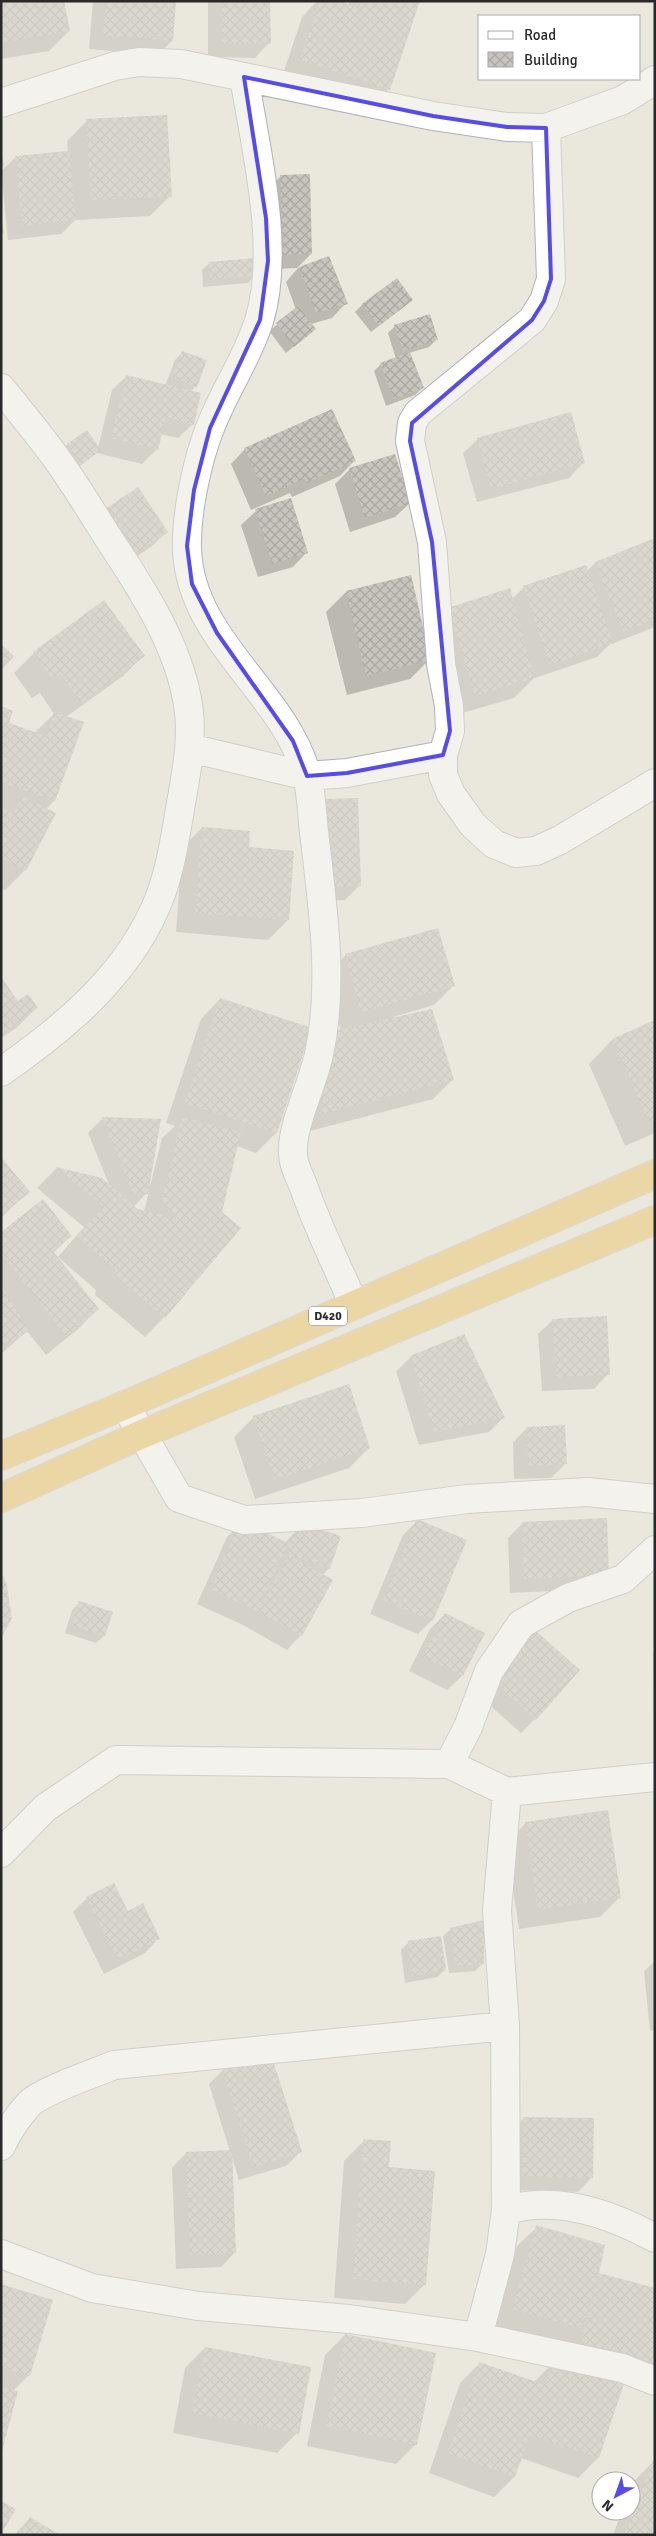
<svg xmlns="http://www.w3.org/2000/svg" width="656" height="2536" viewBox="0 0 656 2536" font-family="Signika,sans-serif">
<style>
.shadow{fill:#0003;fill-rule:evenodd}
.building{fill:url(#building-cross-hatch)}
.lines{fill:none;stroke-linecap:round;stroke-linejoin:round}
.street-casing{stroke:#b1b0bc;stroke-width:30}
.highway-casing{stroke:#c7c7c7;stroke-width:30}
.street{stroke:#fff;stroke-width:28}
.highway{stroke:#eec464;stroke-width:28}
.marked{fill:none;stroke:#574ce8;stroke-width:4;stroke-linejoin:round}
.labels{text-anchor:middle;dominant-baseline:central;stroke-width:4;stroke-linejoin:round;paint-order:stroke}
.shield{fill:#fff;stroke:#696969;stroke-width:1}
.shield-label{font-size:12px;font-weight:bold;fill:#292929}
</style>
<defs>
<pattern id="building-cross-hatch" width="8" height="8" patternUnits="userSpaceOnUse" patternTransform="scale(1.25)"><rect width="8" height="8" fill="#c6c4bc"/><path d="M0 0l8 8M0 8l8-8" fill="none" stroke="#aaa8a2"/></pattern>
</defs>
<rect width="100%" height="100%" fill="#eae8dd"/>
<path class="shadow" d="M1,1L69,31L49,51L1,59Z
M93,1H175L172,41L157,55L89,49Z
M208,1H269V43L255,58L208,57Z
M317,1H335L348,6L349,1H418L389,89L369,109L281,80L302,17Z
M87,121L170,196L150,216L75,220L61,234L8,240L1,171L16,157L68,152L67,141Z
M1,152L4,165L1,168Z
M281,176L311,254L297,268L269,269L266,191Z
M1,220L4,233L1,235Z
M329,257L346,303L332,318L311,324L315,329L286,353L269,331L296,310L286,282L298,268Z
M209,263L255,275L248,283L203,287L202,270Z
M412,300L371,332L355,312L363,304Z
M395,326L436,340L429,347L409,353L422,388L415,395L386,406L374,371L381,364L396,359L388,333Z
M183,352L196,386L190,392L193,424L178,438L160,434L157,449L142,464L97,453L73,471L60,452L68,444L98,448L112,390L127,376L165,386L175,360Z
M478,439L583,463L569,478L477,502L463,453Z
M245,449L354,461L340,476L292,497L290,493L251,510L231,464Z
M350,469L410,503L395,517L350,532L335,484Z
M256,511L307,552L293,567L258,577L241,525Z
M92,525L167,532L152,546L121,567Z
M655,539V627L609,645L597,657L535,678V677L514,698L455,715L449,609L512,599L524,587L587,571L595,563Z
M410,577L430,659L410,679L347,695L326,612L346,592Z
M34,653L143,656L123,676L66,717L54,801L46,809L54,814L25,870L5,890L1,889V707L7,723L34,733L54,714L40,693L32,698L14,673Z
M326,800L360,885L345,900L315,901L312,815Z
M202,828L247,848L288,920L268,940L176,932L182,848Z
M438,930L454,985L434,1005L393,1017L453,1079L433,1099L302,1133L341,1031L325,976L345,956Z
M1,979L18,1003L36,1008L16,1028L1,1038Z
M220,999L276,1133L256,1153L237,1146L164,1317L145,1337L95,1295L96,1290L58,1257L84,1227L37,1188L57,1168L101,1179L110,1187L88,1133L103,1118L150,1186L162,1138L175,1126L166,1123L201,1019ZM149,1191L144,1212L137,1210L133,1207Z
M655,1021V1133L625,1146L589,1064L612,1040Z
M1,1159L28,1192L1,1218Z
M1,1234L71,1236L53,1253L98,1309L78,1329L46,1355L27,1331L1,1354Z
M553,1320L608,1374L594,1389L542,1391L538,1334Z
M411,1357L503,1418L489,1432L419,1445L396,1371Z
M254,1417L369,1448L349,1468L255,1499L234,1437Z
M527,1428L565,1464L551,1478L514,1479L513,1442Z
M606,1519L594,1589L510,1593L508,1538L523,1523Z
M418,1520L432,1620L418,1634L370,1614L403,1535Z
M242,1523L285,1543L302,1524L329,1568L322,1576L301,1635L287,1650L243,1625L197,1604L227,1537Z
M79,1603L111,1613L104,1636L96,1643L65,1633L72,1610Z
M445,1614L483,1633L462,1676L447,1690L409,1671L430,1629Z
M536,1632L535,1719L521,1733L478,1695Z
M655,1651V1723H654L653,1653Z
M526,1823L620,1897L600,1917L519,1929L506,1843Z
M87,1898L127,1913L159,1938L145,1953L104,1974L73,1912Z
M451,1929L483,1963L475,1971L449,1973L443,1936Z
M409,1942L445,1970L437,1977L405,1983L401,1950Z
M655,1961V2030L650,2031L644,1971Z
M223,2070L301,2151L286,2166L239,2180L232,2157L235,2252L221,2267L176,2269L172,2168L186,2153L230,2152L209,2084Z
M524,2118L592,2177L578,2192L508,2190L509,2132Z
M364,2141L388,2168L425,2284L405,2304L334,2298L344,2161Z
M537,2227L597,2274L655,2289V2388L577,2367L622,2385L598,2458L578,2478L521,2458L514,2477L494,2497L429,2473L460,2383L480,2363L534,2382L554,2362L561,2364L567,2340L560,2348L493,2329L517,2246Z
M1,2286L29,2375L13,2391L1,2449Z
M345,2335L416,2444L396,2464L307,2446L325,2355Z
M205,2348L297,2433L277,2453L173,2433L185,2368Z
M653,2462L655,2535H613L622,2511H631L633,2482Z
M30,2518L57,2535H14Z"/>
<path class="building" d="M1,1H64L70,31L1,43Z
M106,1H176L173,41L103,35Z
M222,1H270L271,44L222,43Z
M320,1H339L359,8L362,1H420L390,90L300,60Z
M167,115L172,197L91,200L86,119Z
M69,151L76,220L22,226L15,156Z
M310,174L312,254L283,255L280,175Z
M329,256L348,304L316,313L299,267Z
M255,258L256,276L210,280L209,262Z
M397,278L413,300L379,326L362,304Z
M298,306L316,329L294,347L276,323Z
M430,314L438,340L403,351L394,325Z
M182,351L207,360L197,387L172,377Z
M410,352L424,388L394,399L380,363Z
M126,375L201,393L194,425L166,417L158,450L111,438Z
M332,409L356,461L307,483L304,479L266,496L244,448Z
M571,412L585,463L491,489L477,438Z
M87,430L101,450L81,465L67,444Z
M395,454L411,503L365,518L349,468Z
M138,487L168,532L135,554L105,509Z
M291,498L308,553L272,564L255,509Z
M655,538V620L623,632L595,562Z
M586,565L613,643L550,665L523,586Z
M411,575L431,660L366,676L346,591Z
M510,588L535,678L475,696L448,608Z
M104,600L145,656L81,703L60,674L52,679L33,652Z
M1,644L14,656L1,670Z
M1,706L13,711L9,723L46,736L54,712L84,722L55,801L1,782Z
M22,796L56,813L26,871L3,859L1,863V807L13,813Z
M358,798L361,886L329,887L326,799Z
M202,827L250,831L249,847L294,851L289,920L195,913Z
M438,928L455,986L361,1012L345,954Z
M1,977L18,1001L28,994L38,1008L1,1034Z
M220,998L312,1028L277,1133L185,1103Z
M432,1009L454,1080L321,1114L334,1031Z
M655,1020V1120L649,1123L612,1039Z
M102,1117L161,1119L148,1194H133Z
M182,1117L241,1132L222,1212L241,1228L165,1318L115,1275L116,1269L77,1237L103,1206L56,1167L102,1178L138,1209L180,1219L161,1203Z
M1,1157L30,1192L1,1215Z
M43,1199L72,1236L53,1251L99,1309L66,1336L1,1253V1232Z
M1,1286L29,1331L1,1348Z
M607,1316L610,1375L556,1377L552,1319Z
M464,1334L505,1418L434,1432L410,1356Z
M349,1384L370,1448L275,1480L253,1416Z
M565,1425L567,1464L528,1466L527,1427Z
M607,1518L609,1575L524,1579L522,1522Z
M417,1519L467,1540L433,1621L383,1600Z
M241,1521L288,1543L259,1608L289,1555L288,1543L301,1523L341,1536L330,1569L289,1555L333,1580L302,1636L257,1611L210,1589Z
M1,1572L6,1582L12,1618L1,1639Z
M79,1601L113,1612L105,1636L72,1626Z
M445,1613L485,1633L463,1676L423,1657Z
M536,1631L580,1670L536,1720L492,1680Z
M608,1810L621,1898L538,1910L525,1822Z
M114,1883L128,1911L143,1903L160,1939L118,1960L86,1897Z
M484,1920V1964L456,1966L450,1928Z
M441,1936L446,1970L412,1976L408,1941Z
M271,2054L302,2152L253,2167L222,2069Z
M523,2117L594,2118L593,2178L522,2176Z
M363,2139L391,2141L389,2167L435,2171L426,2285L353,2279Z
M232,2150L236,2253L190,2255L186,2152Z
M536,2225L605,2245L599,2273L655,2288V2363L580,2343L597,2281L581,2328L512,2309Z
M1,2284L53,2300L30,2376L1,2367Z
M345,2334L436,2353L417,2445L326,2426Z
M205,2347L311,2367L299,2434L192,2413Z
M554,2360L624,2384L599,2458L530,2435L515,2477L448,2453L479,2362L545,2385Z
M1,2386L18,2391L2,2451H1Z
M653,2460L655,2461V2535H624Z
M1,2501L16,2509L1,2534Z
M30,2517L60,2535H19Z"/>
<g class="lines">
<defs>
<path id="street" d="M244,77C256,150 281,250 259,321C247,359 224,391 210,428C197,461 186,513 187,549C190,641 285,692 307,776C312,796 312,819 315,840C323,910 334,984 319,1054C313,1084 291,1126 293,1154C293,1164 299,1176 303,1185C317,1226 337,1265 354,1305
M1,103L115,66L139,62L181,64L433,116L507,127L546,128L623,100L655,80
M546,128L551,279L544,301L532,320L418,413L412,423L410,441L432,542L441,664L449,706L450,731L443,755V775L451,794L473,825L494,844L516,853L536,851L560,840L655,783
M1,388C19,410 37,432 54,455C73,481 90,509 107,536C139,584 177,642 187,699C194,734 187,769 181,803C176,833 171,866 161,894C132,972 67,1026 1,1072
M190,748L307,776L347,773L443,755
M125,1405L179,1498L244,1520L362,1513L467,1499L588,1492L655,1499
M449,1764L468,1727L489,1671L521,1624L568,1598L623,1579L655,1550
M1,1853L45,1808L116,1760L449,1764L507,1792L655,1777
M1,2146C8,2131 18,2116 29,2104C42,2091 95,2073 114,2065L505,2026
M506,2210C516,2208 526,2205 536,2205C577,2202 620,2219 655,2238
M1,2254L92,2288L198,2306L349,2319L478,2337L622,2368L655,2381
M478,2337L500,2254L506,2210L505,2026L497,1910L507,1792"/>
<path id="highway" d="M1,1456L125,1405L655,1174
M1,1498L140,1435L655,1220"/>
</defs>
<use href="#street" class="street-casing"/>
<use href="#highway" class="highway-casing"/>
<use href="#street" class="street"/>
<use href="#highway" class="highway"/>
</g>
<path d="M0 0H656V2536H0ZM244,77L433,116L507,127L546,128L551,279L544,301L532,320L412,423L410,441L432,542L450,731L443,755L347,773L307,776L293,741L217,633L192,584L187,546L194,490L210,428L260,320L268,261L266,218Z" fill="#eae8dd" fill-opacity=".55" fill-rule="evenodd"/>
<path class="marked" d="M244,77L433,116L507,127L546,128L551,279L544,301L532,320L412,423L410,441L432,542L450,731L443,755L347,773L307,776L293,741L217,633L192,584L187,546L194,490L210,428L260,320L268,261L266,218Z"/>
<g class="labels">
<rect class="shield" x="309" y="1306.5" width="38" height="19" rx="4"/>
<g class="shield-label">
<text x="328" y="1316">D420</text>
</g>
</g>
<rect width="656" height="2536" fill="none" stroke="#292929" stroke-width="5"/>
<rect x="478" y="15" width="162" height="65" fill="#ffffff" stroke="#a9a9a9"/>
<rect x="488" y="31" width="25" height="8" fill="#ffffff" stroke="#a9a9a9"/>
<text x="524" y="40" font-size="15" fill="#292929">Road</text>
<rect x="488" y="52" width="25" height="15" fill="url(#building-cross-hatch)" stroke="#a9a9a9"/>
<text x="524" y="65" font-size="15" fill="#292929">Building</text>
<g transform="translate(616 2496) rotate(221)"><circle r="24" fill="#ffffff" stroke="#a9a9a9"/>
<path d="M0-4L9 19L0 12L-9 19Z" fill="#574ce8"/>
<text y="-8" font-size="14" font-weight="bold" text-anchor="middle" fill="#292929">N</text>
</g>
</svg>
